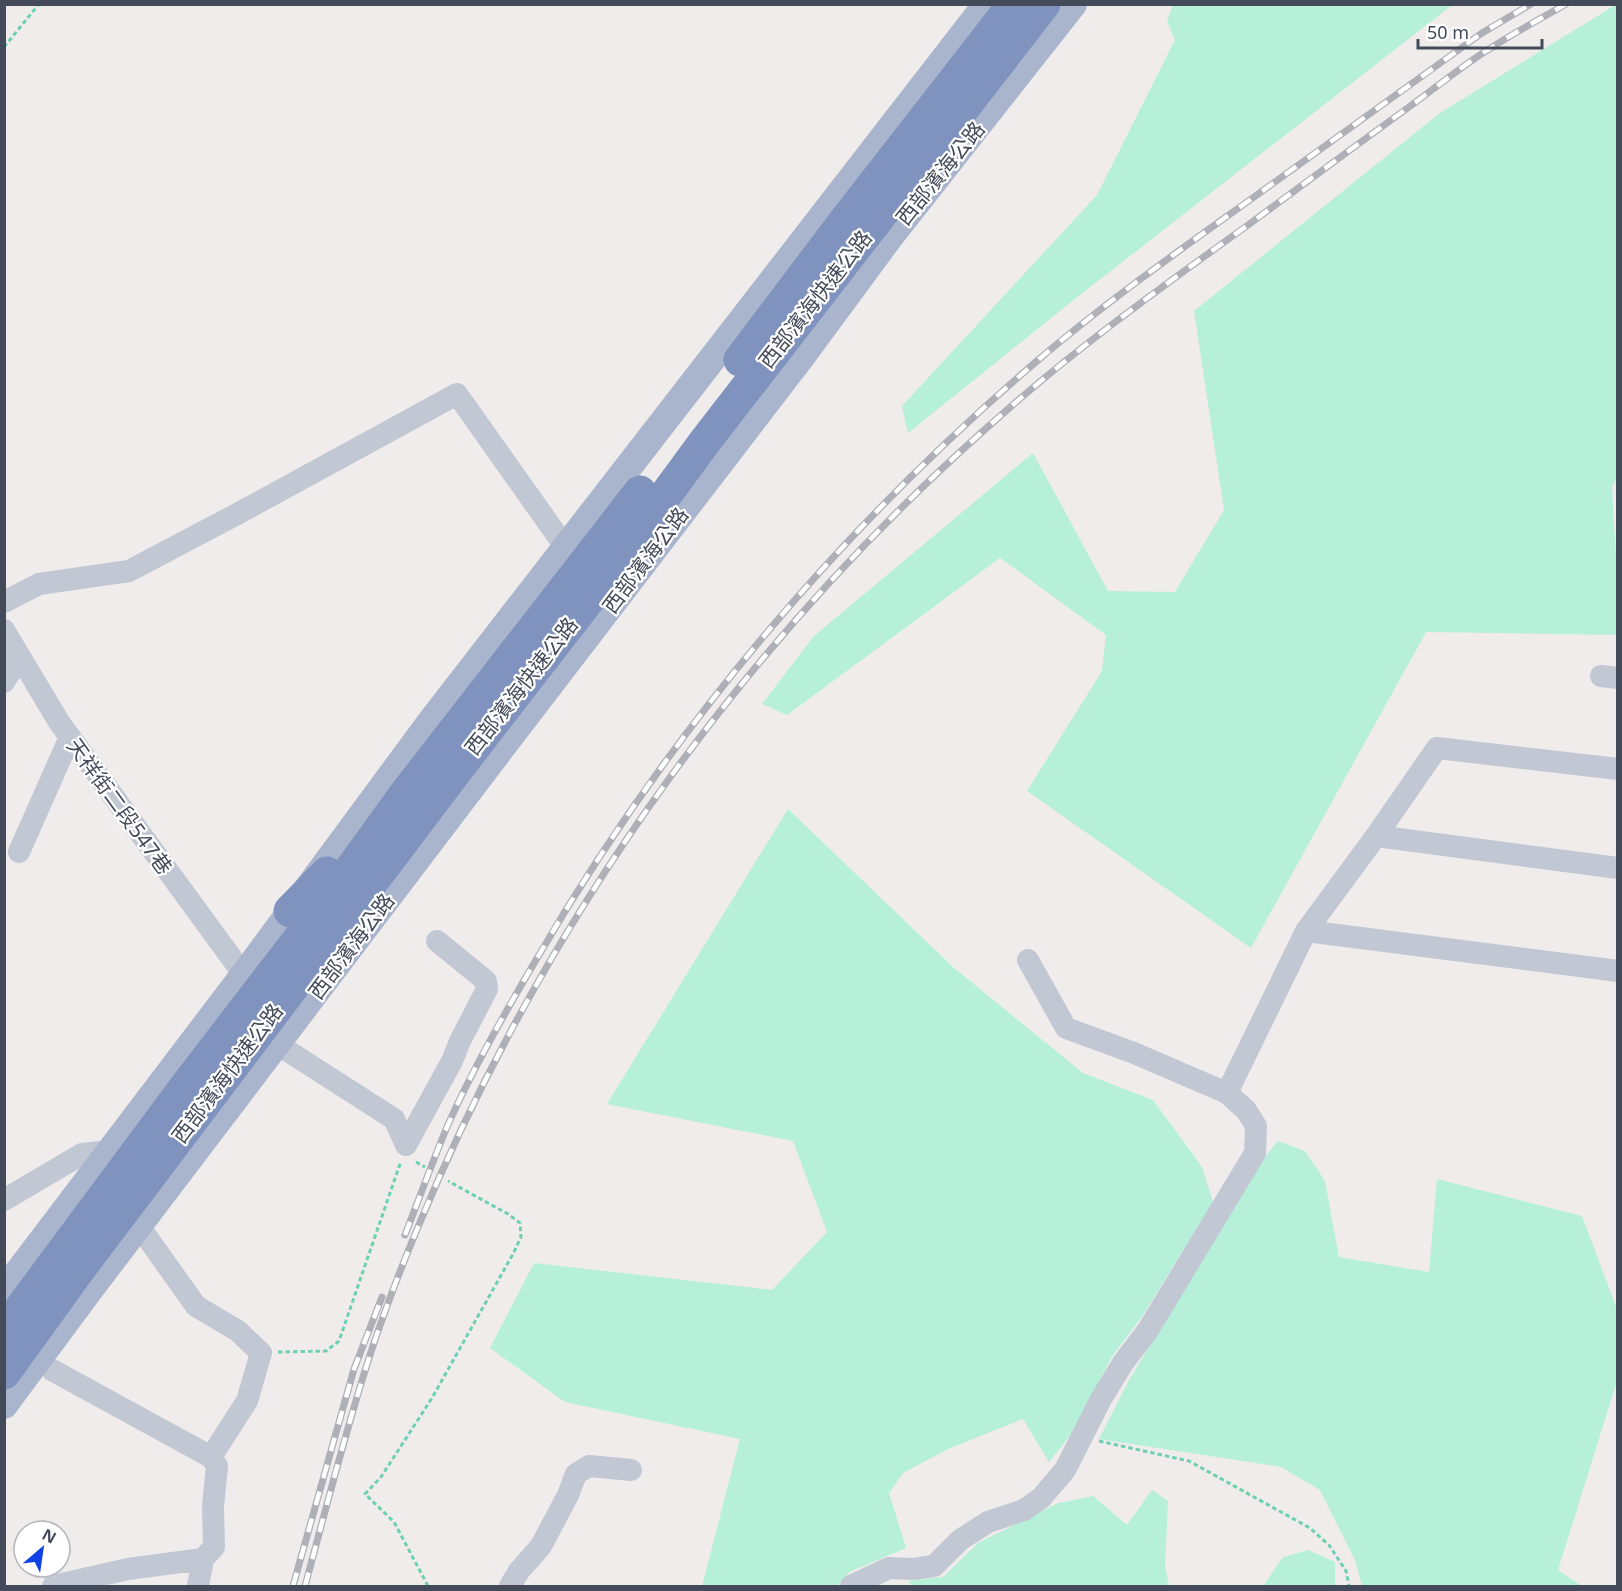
<svg xmlns="http://www.w3.org/2000/svg" width="1622" height="1591" viewBox="0 0 1622 1591" font-family="'Noto Sans','Noto Sans TC',sans-serif">
<style>
.green{fill:#b6f0d8}
.lines{fill:none;stroke-linecap:round;stroke-linejoin:round}
.path{stroke:#6dcfb3;stroke-width:3;stroke-dasharray:4.5 3;stroke-linecap:butt}
.minor{stroke:#c1c8d4;stroke-width:22}
.major{stroke:#a9b4cd;stroke-width:28}
.highway{stroke:#8092be;stroke-width:33}
.rail-casing{stroke:#aeafb7;stroke-width:7}
.rail{stroke:#fff;stroke-width:4.5;stroke-dasharray:14;stroke-linecap:butt}
.labels{text-anchor:middle;dominant-baseline:central;stroke-width:4.5;stroke-linejoin:round;paint-order:stroke}
.street-label{font-size:21px;fill:#434b5a;stroke:#fff}
</style>
<rect width="100%" height="100%" fill="#efeceb"/>
<path class="green" d="M1617,4L1618,475L1612,487L1617,574V635L1426,632L1251,948L1027,791L1102,671L1106,635L1000,558L787,715L762,704L814,636L1033,453L1108,591L1175,592L1224,510L1194,311L1440,113Z
M1173,5H1452L1080,295L908,433L902,406L1097,195L1175,40L1167,21Z
M788,809L954,968L1083,1073L1153,1100L1202,1167L1213,1202L1143,1315L1111,1358L1076,1428L1049,1462L1023,1419L948,1449L903,1473L889,1493L906,1548L849,1572L837,1586H702L740,1439L565,1402L490,1348L534,1263L772,1290L827,1232L793,1141L607,1104Z
M1278,1141L1305,1151L1325,1181L1339,1257L1429,1272L1437,1179L1582,1216L1617,1309V1381L1558,1570L1582,1586H1362L1355,1560L1320,1490L1281,1467L1099,1439L1129,1380L1258,1165Z
M1152,1490L1168,1501L1165,1566L1169,1586H913L908,1581L943,1577L978,1543L1058,1503L1093,1496L1127,1525Z
M1308,1550L1335,1562V1586H1263L1283,1557Z"/>
<g class="lines">
<path class="path" d="M4,47L39,4
M416,1162L425,1167
M278,1352L326,1351L339,1341L401,1161
M1099,1441L1189,1461L1310,1528L1329,1545L1346,1571L1349,1586
M428,1586L394,1522L365,1494L381,1477L432,1398L513,1254L521,1237L520,1223L508,1214L448,1181"/>
<path class="minor" d="M4,602L39,584L129,571L239,513L457,394L566,548
M4,630L59,722L244,975
M1601,676L1618,678
M4,682L20,656
M1376,836L1618,868
M19,852L70,737
M1306,931L1618,971
M277,1044L394,1119L406,1145
M1227,1093L1306,931L1376,836L1437,748L1618,769
M406,1145L452,1061L460,1041L487,989L486,981L437,941
M4,1200L82,1154L110,1151
M52,1370L211,1457
M53,1586L128,1569L203,1559L214,1547L213,1506L217,1466L211,1457L247,1401L261,1353L238,1331L196,1306L139,1226
M198,1586L203,1559
M510,1586L519,1571L541,1546L568,1495L576,1474L589,1466L631,1470
M851,1586L889,1568L913,1569L934,1566L960,1540L988,1522L1024,1510L1041,1498L1065,1470L1101,1399L1123,1363L1148,1330L1255,1153L1256,1126L1246,1110L1227,1093L1134,1053L1066,1028L1028,960"/>
<path class="major" d="M4,1291L244,975L430,723L987,4
M4,1405L90,1289L511,735L801,357L891,235L1073,4"/>
<path class="highway" d="M740,360L845,221L1014,4
M290,911L327,873
M4,1331L186,1086L323,908L406,793L640,492
M4,1373L77,1272L461,764L593,594L706,440L1044,4"/>
<defs>
<path id="rail" d="M405,1235C419,1199 432,1163 447,1127C472,1070 504,1014 536,960C667,734 838,531 1037,361C1106,302 1180,250 1254,197C1330,142 1406,88 1482,33L1531,4
M293,1586L354,1369L382,1297
M305,1586C324,1516 342,1445 364,1374C379,1325 398,1275 418,1227C548,913 751,632 1007,410C1083,343 1166,284 1248,225C1301,186 1355,146 1409,107C1437,87 1464,64 1494,46C1517,31 1542,18 1566,4"/>
</defs>
<use href="#rail" class="rail-casing"/>
<use href="#rail" class="rail"/>
</g>
<g class="labels">
<g class="street-label">
<text transform="translate(940 173) rotate(-51)">西部濱海公路</text>
<text transform="translate(815 299) rotate(-52)">西部濱海快速公路</text>
<text transform="translate(645 560) rotate(-53)">西部濱海公路</text>
<text transform="translate(521 686) rotate(-52)">西部濱海快速公路</text>
<text transform="translate(120 806) rotate(54)">天祥街二段547巷</text>
<text transform="translate(351 946) rotate(-53)">西部濱海公路</text>
<text transform="translate(227 1073) rotate(-53)">西部濱海快速公路</text>
</g>
</g>
<rect width="1622" height="1591" fill="none" stroke="#434b5a" stroke-width="12"/>
<g transform="translate(42 1549) rotate(29)"><circle r="28" fill="#ffffff" stroke="#b4b7bd" stroke-width="1.5"/>
<path d="M0-4.5L10 22L0 15L-10 22Z" fill="#1042e4"/>
<text y="-9" font-size="16" font-weight="bold" text-anchor="middle" fill="#434b5a">N</text>
</g>
<path d="M1418 39v9h124v-9" fill="none" stroke="#434b5a" stroke-width="3"/>
<text x="1427" y="39" font-size="18" fill="#434b5a" stroke="#ffffff" stroke-width="4.5" paint-order="stroke">50 m</text>
</svg>
